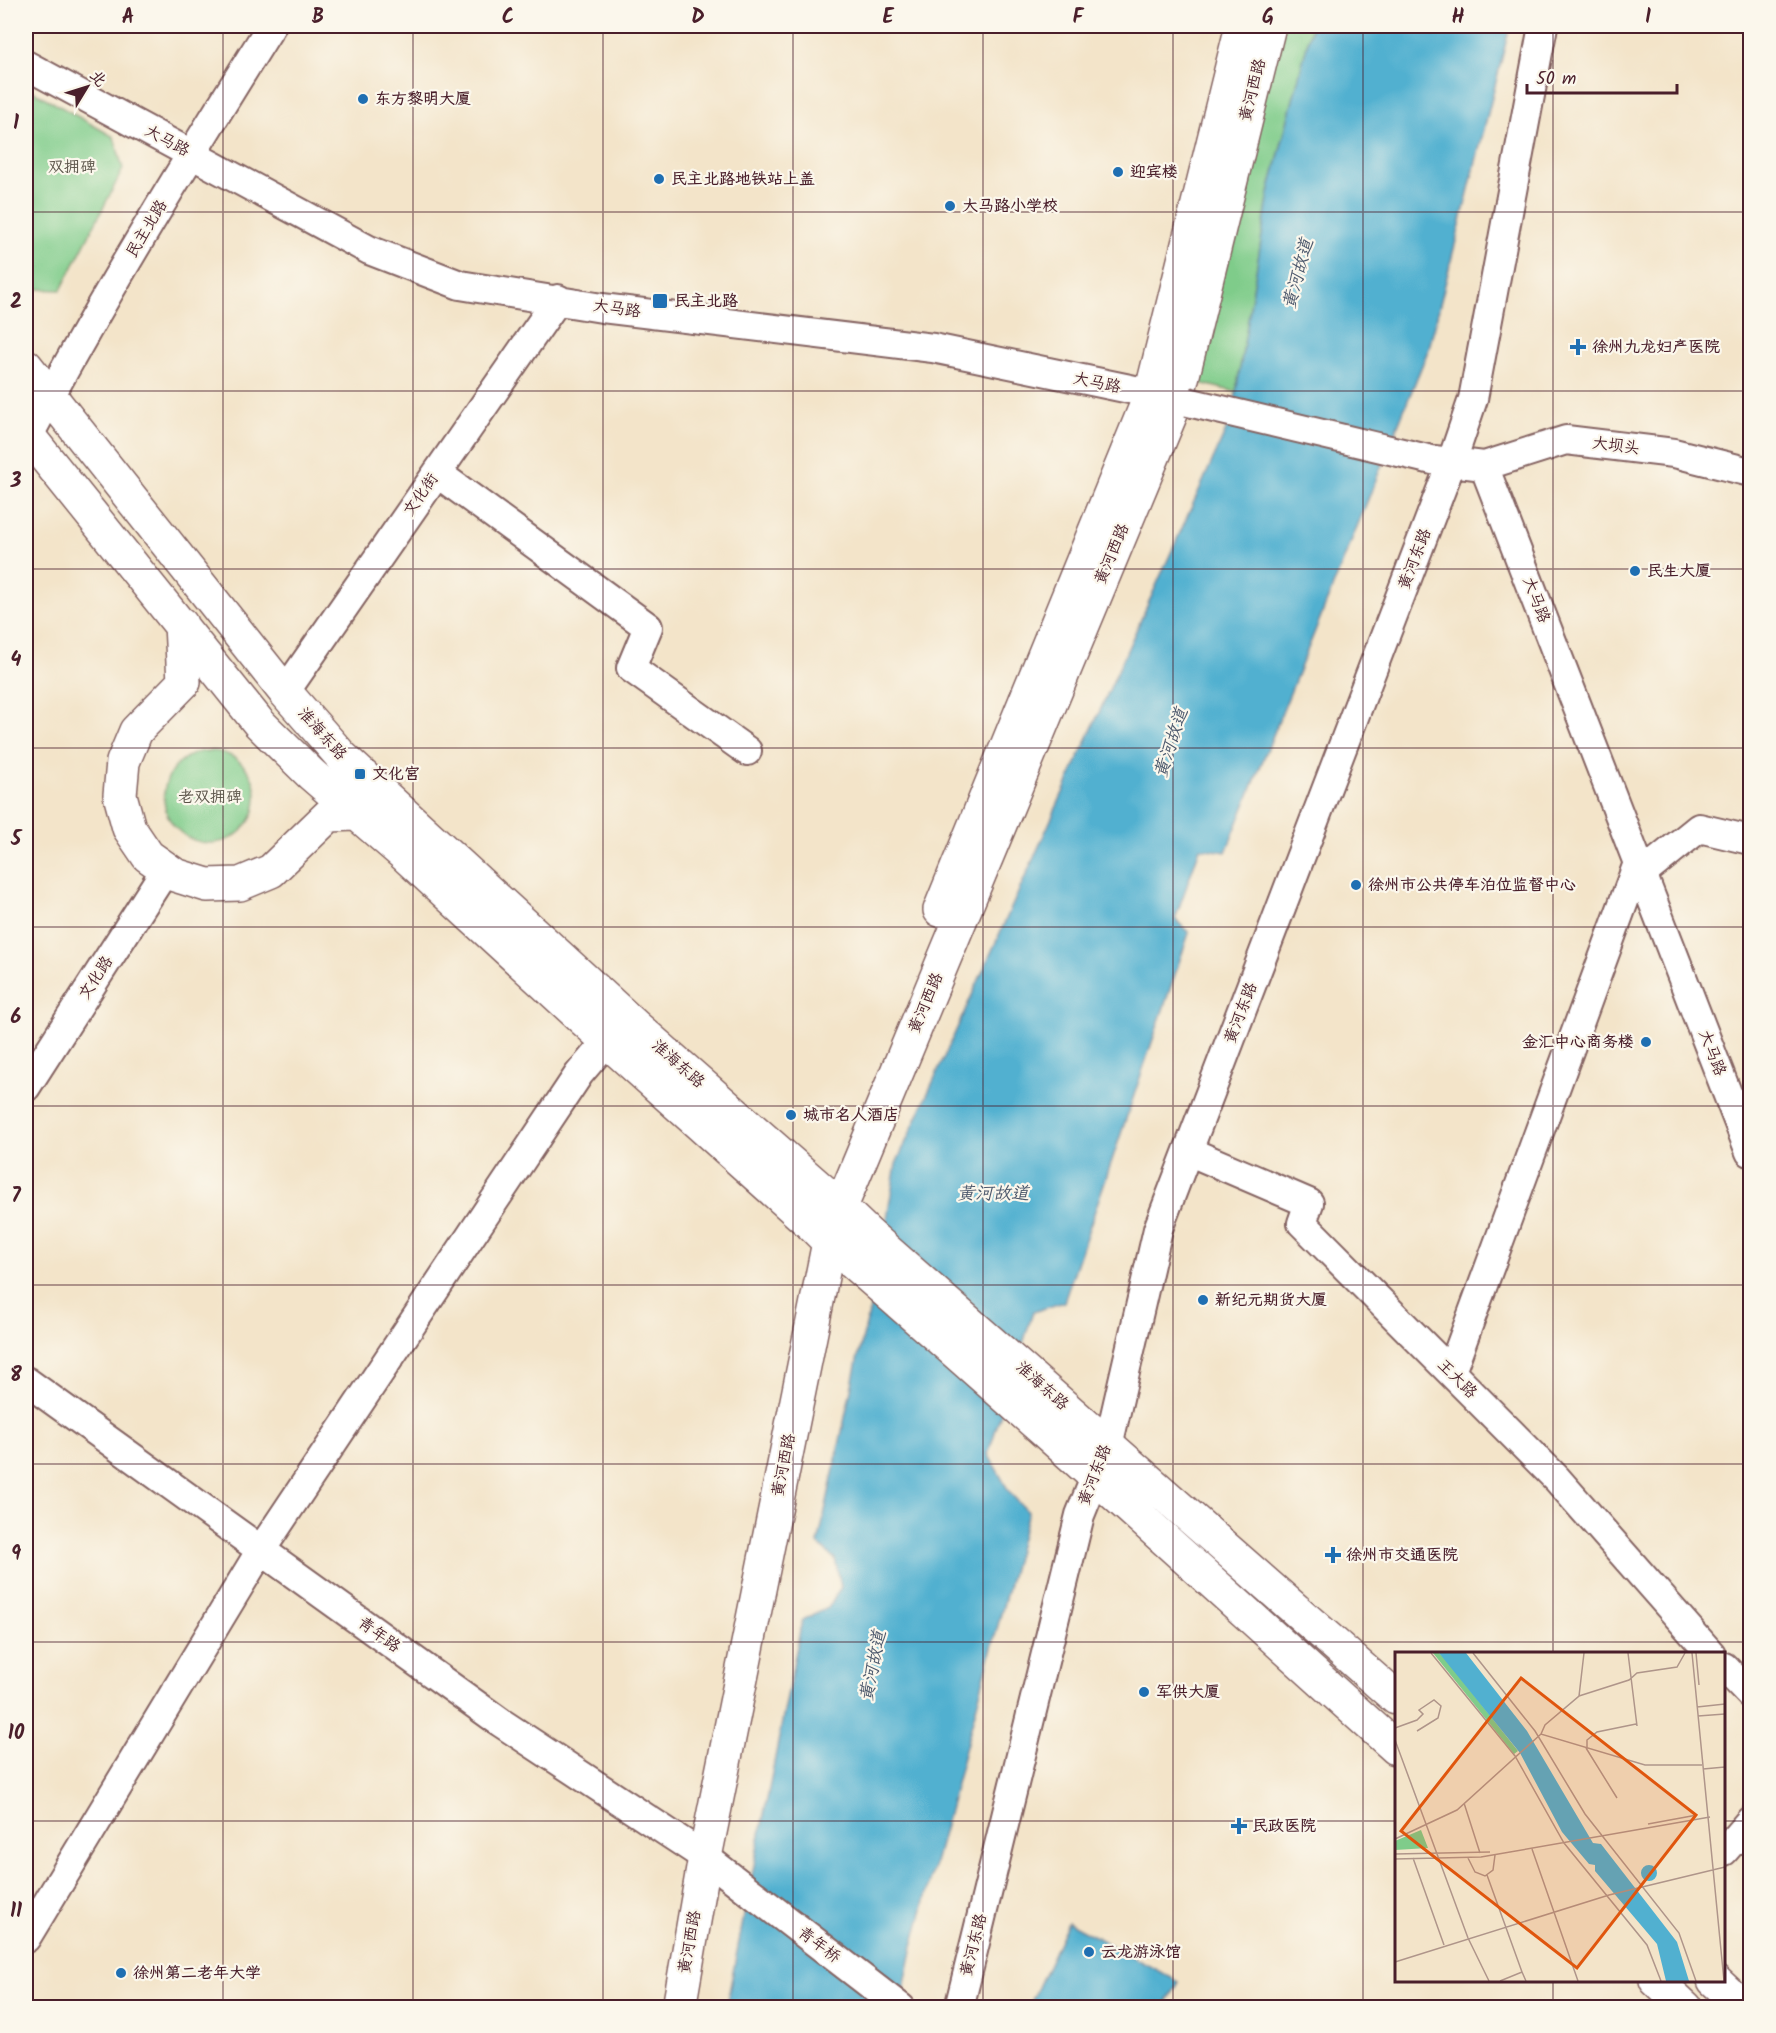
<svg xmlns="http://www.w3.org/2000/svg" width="1776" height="2033" viewBox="0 0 1776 2033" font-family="Kalam,'LXGW WenKai TC',sans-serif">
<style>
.green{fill:#7fcc8a;stroke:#64765a;stroke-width:1.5}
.water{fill:#51b0d0;stroke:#4e687e;stroke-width:1.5}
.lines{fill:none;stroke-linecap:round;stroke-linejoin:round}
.minor-casing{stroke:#856462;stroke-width:32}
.major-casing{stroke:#856462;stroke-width:36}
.minor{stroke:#fff;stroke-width:28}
.major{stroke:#fff;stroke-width:33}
.minor-bridge-casing{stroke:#856462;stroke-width:32;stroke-linecap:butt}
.minor-bridge{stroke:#fff;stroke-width:28}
.grid{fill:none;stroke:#4a1f2b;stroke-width:1.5;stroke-opacity:0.55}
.poi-dot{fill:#1f6fb2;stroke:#fbf7ec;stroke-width:2}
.labels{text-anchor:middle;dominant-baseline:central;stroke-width:4.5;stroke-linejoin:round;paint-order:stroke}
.street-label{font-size:16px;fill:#4a1f2b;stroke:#fbf7ec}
.poi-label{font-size:16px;font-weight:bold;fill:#4a1f2b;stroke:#fbf7ec;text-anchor:start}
.park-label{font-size:16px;fill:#5a5348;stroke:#fbf7ec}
.water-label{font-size:18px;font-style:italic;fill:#4d596d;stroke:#fbf7ec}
.inset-road{fill:none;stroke:#af958a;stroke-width:1.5}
.view{fill:#e0560e;fill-opacity:0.15;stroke:#e0560e;stroke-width:3}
.inset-edge{fill:none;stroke:#4a1f2b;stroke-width:3}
.neatline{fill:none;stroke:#4a1f2b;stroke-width:2}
.grid-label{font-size:20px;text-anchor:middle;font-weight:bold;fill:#4a1f2b}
</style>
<rect width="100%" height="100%" fill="#fbf7ec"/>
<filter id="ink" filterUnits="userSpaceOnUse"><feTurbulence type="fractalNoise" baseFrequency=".0167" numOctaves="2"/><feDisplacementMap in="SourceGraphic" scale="12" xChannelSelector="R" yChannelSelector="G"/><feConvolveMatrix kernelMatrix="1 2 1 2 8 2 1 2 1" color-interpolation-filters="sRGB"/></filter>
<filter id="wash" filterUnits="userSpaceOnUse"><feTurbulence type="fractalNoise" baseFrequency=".008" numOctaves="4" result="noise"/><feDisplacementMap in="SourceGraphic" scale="24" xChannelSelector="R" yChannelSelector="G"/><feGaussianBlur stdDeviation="1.35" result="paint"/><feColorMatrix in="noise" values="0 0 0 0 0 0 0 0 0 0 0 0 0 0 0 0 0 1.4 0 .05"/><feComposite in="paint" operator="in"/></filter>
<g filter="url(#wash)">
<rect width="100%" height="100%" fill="#f3e4c9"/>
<path class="green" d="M1278,26H1312L1269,193L1236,392L1191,381Z
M26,87L114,137L123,169L61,290L32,289L26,287Z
M164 797a46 46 0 1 1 92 0a46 46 0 1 1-92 0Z"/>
<path class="water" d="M1312,26H1510L1429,348L1226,852L1200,848L1175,919L1189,933L1064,1302L1033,1312L988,1454L1010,1493L1028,1512L913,1946L900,2007L726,2008L802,1620L828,1608L841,1587L835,1559L818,1544L857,1361L876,1285L896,1164L1232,417L1269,193Z
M1068,1922L1179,1982L1164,2007H1029Z"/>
</g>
<g filter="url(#ink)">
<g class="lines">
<defs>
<path id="minor" d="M26,65L369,250L460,285L602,308L933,348L1173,398
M26,441C101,299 186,162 271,26
M1434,460L1484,466L1750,1152
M1484,466L1566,440L1674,453L1750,472
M437,473L648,627L631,668L747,751
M285,692L558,299
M1642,874L1699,828L1750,840
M26,1087L166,869
M1188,1151L1309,1203L1302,1223L1557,1479L1711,1654
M1451,1372L1638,863
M26,1381L500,1722L705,1857L901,2008
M1724,1667L1750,1694
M1724,1851L1750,1821
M26,1938L261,1550L579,1074L607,1041
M959,2008L1080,1515L1108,1446L1158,1229L1452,461L1473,399L1543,26"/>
<path id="major" d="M26,366L285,692L342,757L635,1026L824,1192L869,1235L1396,1698
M26,433L259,723L311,774L407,857L607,1041L812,1225L829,1242C1021,1407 1208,1579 1396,1748
M181,624L184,682L136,731L123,762L120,795L129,828L148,856L175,875L207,885L240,884L271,871L329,815L355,814
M940,910L1151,394L1242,26
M1656,1980L1686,2008
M1714,1980L1744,2008
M679,2008L705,1857L829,1242L840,1209L1177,399L1269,26"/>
</defs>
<use href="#minor" class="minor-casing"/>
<use href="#major" class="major-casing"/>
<use href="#minor" class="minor"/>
<use href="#major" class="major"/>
<defs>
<path id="minor-bridge" d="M1188,402L1432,460"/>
</defs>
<use href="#minor-bridge" class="minor-bridge-casing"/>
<use href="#minor-bridge" class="minor-bridge"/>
</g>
</g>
<path class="grid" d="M223,26V2008M413,26V2008M603,26V2008M793,26V2008M983,26V2008M1173,26V2008M1363,26V2008M1553,26V1654M26,212H1750M26,391H1750M26,569H1750M26,748H1750M26,927H1750M26,1106H1750M26,1285H1750M26,1464H1750M26,1642H1750M26,1821H1396M1724,1821H1750M1553,1980V2008"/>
<g class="poi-dot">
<circle cx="363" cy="99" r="6"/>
<circle cx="1118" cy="172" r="6"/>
<circle cx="659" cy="179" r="6"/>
<circle cx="950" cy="206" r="6"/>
<rect x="652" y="293" width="16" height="16" rx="3"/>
<path d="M1575 338h6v6h6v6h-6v6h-6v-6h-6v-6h6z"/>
<circle cx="1635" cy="571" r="6"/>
<rect x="354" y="768" width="12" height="12" rx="3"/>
<circle cx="1356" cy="885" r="6"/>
<circle cx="1646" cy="1042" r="6"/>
<circle cx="791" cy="1115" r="6"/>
<circle cx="1203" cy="1300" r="6"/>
<path d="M1330 1546h6v6h6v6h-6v6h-6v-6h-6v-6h6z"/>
<circle cx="1144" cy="1692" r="6"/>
<path d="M1236 1817h6v6h6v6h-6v6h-6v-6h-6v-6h6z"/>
<circle cx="1089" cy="1952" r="6"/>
<circle cx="121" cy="1973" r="6"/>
</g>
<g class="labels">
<g class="street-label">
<text transform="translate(1253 90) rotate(-76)">黄河西路</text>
<text transform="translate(167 141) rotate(28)">大马路</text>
<text transform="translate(147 229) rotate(-59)">民主北路</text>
<text transform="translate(617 309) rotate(8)">大马路</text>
<text transform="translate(1097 383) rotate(12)">大马路</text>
<text transform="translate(1616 446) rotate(7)">大坝头</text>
<text transform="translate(421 495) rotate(-55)">文化街</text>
<text transform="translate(1112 554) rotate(-67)">黄河西路</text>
<text transform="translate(1415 559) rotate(-69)">黄河东路</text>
<text transform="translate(1536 600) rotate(69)">大马路</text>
<text transform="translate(322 734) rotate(48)">淮海东路</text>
<text transform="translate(96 978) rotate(-57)">文化路</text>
<text transform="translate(926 1003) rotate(-67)">黄河西路</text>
<text transform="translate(1241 1013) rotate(-69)">黄河东路</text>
<text transform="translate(1712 1053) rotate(69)">大马路</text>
<text transform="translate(678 1064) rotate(41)">淮海东路</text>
<text transform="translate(1457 1379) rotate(45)">王大路</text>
<text transform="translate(1042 1386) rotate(42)">淮海东路</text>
<text transform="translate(784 1465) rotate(-79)">黄河西路</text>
<text transform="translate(1095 1475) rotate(-69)">黄河东路</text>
<text transform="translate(379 1635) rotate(36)">青年路</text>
<text transform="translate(690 1942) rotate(-80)">黄河西路</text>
<text transform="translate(819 1945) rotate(37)">青年桥</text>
<text transform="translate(974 1945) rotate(-76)">黄河东路</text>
</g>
<g class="poi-label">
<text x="375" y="99">东方黎明大厦</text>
<text x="1130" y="172">迎宾楼</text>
<text x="671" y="179">民主北路地铁站上盖</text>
<text x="962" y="206">大马路小学校</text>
<text x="674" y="301">民主北路</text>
<text x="1592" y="347">徐州九龙妇产医院</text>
<text x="1647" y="571">民生大厦</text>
<text x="372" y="774">文化宫</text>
<text x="1368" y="885">徐州市公共停车泊位监督中心</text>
<text x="1634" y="1042" text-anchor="end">金汇中心商务楼</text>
<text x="803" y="1115">城市名人酒店</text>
<text x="1215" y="1300">新纪元期货大厦</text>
<text x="1346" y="1555">徐州市交通医院</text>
<text x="1156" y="1692">军供大厦</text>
<text x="1252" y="1826">民政医院</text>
<text x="1101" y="1952">云龙游泳馆</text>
<text x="133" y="1973">徐州第二老年大学</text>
</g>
<g class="park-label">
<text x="72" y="167">双拥碑</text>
<text x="210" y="797">老双拥碑</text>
</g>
<g class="water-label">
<text transform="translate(1299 274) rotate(-75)">黄河故道</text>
<text transform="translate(1172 743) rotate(-72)">黄河故道</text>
<text x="993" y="1194">黄河故道</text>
<text transform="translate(874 1666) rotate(-79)">黄河故道</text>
</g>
</g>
<g transform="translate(1395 1652)">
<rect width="330" height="330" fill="#f3e4c9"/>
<path d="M38,1H44L51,8L123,99L119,102ZM26,178L33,196L0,198V189Z" fill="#7fcc8a"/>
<path d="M44,1H71L132,79L198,191L206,192L282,290L294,329H271L262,292L200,219V213L194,212L167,180L125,101ZM246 221a8 8 0 1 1 16 0a8 8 0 1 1-16 0Z" fill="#51b0d0"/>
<path class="inset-road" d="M36,1L120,104L169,191L252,293L266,329M78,1L140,79L190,162L284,281L301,329M233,1L242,74M297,1L329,329M301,1L304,33M184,44L234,28L242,21L282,15L290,1M302,55L330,52M303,64L330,62M0,76L22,68L28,62L24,58L39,48L46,54L43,66L22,79M146,82L150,73L184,44L189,1M0,88L73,286L94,329M191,96L222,146M192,96V88L202,80L241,72M308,117L330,115M69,151L85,201M253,172L302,163M0,187L62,158L146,82L250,113H307M137,197L183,329M0,202L95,200M18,206L49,293M73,206L80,220L90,224L98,218L100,203M0,207L86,205L315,165M92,223L127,320M0,310L214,243L330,215M105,329L127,320L131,329"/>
<path class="view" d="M126,26L301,163L182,316L6,179Z"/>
<rect width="330" height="330" class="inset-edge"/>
</g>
<rect width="1776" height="2033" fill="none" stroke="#fbf7ec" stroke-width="66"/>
<g transform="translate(87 87) rotate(52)" stroke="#fbf7ec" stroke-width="4.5" paint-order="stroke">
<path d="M0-4.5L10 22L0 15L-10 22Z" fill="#4a1f2b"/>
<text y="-9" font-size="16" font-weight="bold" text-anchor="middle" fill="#4a1f2b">北</text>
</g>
<path d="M1527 84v9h150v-9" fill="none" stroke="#4a1f2b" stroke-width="3"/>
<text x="1536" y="84" font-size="18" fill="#4a1f2b" stroke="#fbf7ec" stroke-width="4.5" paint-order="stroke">50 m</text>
<rect x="33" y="33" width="1710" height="1967" class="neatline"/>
<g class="grid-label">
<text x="128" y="23">A</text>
<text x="318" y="23">B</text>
<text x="508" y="23">C</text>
<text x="698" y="23">D</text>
<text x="888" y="23">E</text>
<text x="1078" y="23">F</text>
<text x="1268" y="23">G</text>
<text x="1458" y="23">H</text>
<text x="1648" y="23">I</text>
<text x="16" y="129">1</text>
<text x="16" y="308">2</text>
<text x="16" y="487">3</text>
<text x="16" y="666">4</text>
<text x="16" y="845">5</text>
<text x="16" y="1023">6</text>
<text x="16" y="1202">7</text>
<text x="16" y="1381">8</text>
<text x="16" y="1560">9</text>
<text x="16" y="1739">10</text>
<text x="16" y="1917">11</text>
</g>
</svg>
